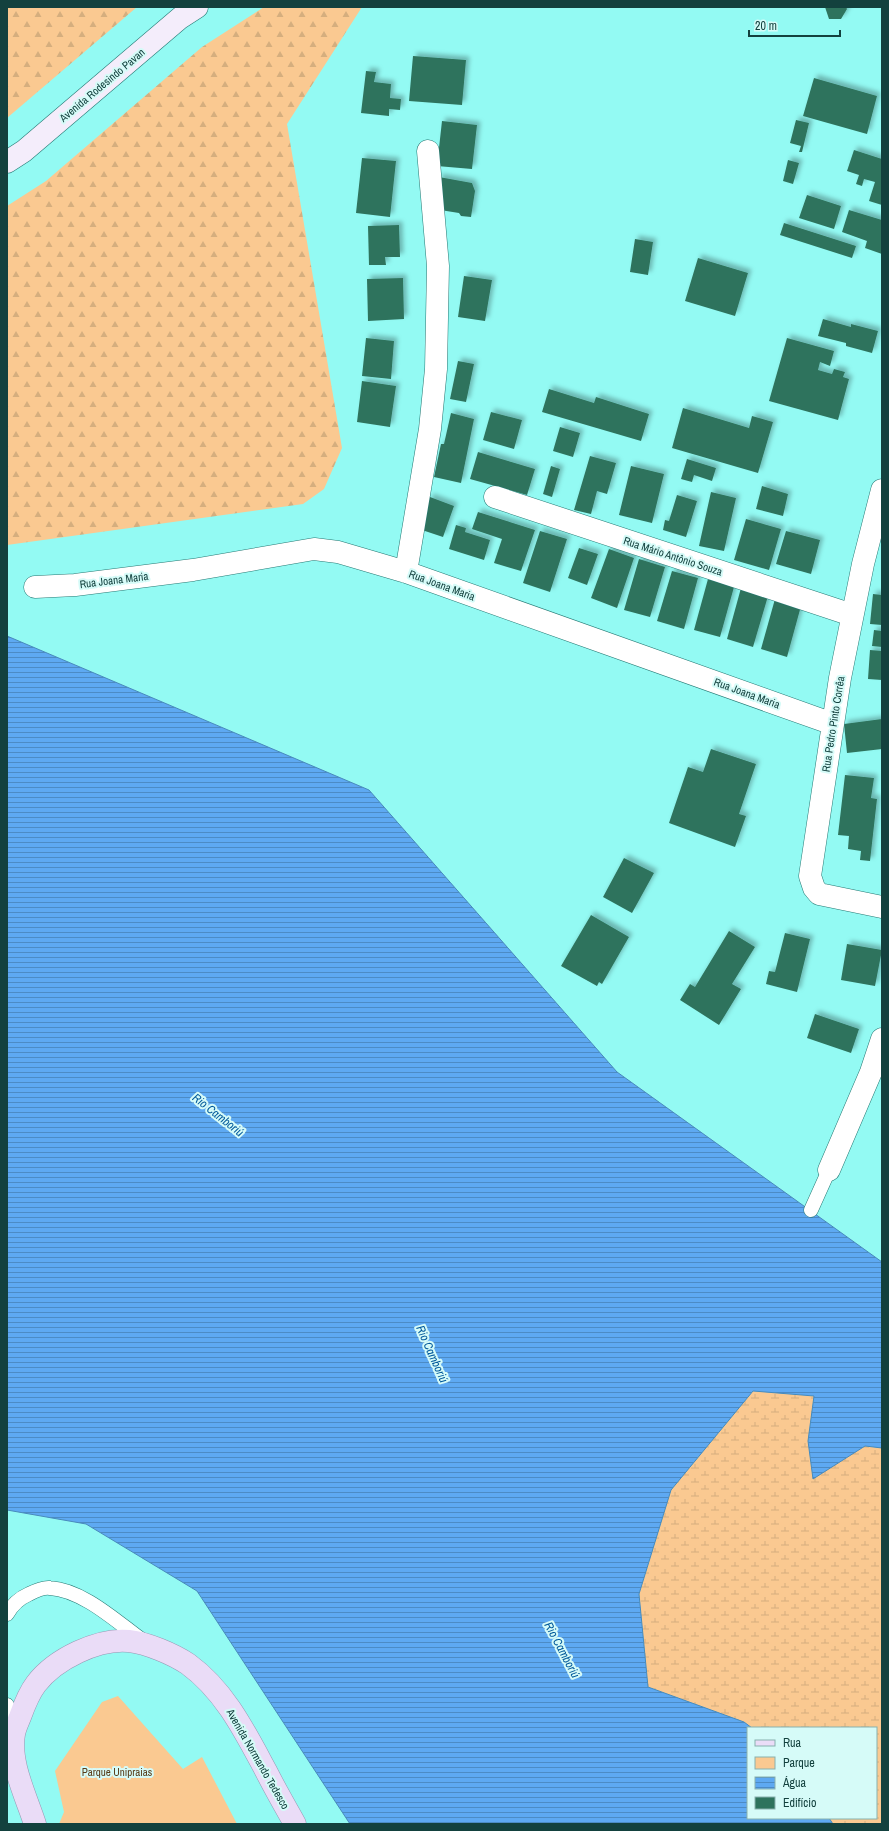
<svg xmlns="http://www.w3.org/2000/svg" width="889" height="1831" viewBox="0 0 889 1831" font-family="'Archivo Narrow',sans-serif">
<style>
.green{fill:#fac991}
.forest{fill:url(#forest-firs)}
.wetland{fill:url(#wetland-marsh)}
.water{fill:url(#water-rules);stroke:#488abc}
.building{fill:#2e735d;filter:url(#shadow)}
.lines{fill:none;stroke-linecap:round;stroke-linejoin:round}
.service-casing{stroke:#267974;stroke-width:15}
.minor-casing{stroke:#267974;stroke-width:23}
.secondary-casing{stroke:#267974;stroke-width:23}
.primary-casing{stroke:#9696b2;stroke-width:23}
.service{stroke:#fff;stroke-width:14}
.minor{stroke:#fff;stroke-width:22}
.secondary{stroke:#f4edfb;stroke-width:22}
.primary{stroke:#eadcf7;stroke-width:22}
.labels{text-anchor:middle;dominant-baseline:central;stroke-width:4;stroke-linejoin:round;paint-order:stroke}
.street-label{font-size:11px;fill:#13413e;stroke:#d6fbf8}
.park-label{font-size:11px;fill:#573b17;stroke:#d6fbf8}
.water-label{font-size:12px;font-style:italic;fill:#00589a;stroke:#d6fbf8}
</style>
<defs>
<pattern id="forest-firs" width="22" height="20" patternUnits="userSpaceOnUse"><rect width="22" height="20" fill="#fac991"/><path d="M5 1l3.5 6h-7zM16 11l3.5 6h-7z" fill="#d5ae7e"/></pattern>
<pattern id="wetland-marsh" width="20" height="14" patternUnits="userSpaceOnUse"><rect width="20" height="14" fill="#fac991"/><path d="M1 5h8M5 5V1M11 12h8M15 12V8" fill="none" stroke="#d5ae7e"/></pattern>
<pattern id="water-rules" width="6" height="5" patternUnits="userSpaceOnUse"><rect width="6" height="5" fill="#5ea9f2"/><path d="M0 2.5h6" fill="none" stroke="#4c8bc5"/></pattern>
<filter id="shadow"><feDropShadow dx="3.5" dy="-3.5" stdDeviation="2" flood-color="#0004"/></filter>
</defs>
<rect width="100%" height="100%" fill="#93faf3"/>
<path class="green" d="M118,1696L183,1769L202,1757L237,1824H59L64,1812L55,1771L102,1702Z"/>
<path class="forest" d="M7,7H137L7,118Z
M264,7H362L287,124L342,448L324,489L303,504L7,545V206L46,181L202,47Z"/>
<path class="wetland" d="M753,1391L814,1396L808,1441L813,1478L865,1446L882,1448V1824H833L829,1818H876V1728H752L744,1722L648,1687L639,1594L671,1490Z"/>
<path class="water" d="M7,636L369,790L617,1072L882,1262V1448L865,1446L813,1479L808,1441L814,1396L753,1391L671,1490L639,1594L648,1687L744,1722L752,1728H748V1818H829L833,1824H350L197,1591L86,1524L7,1510Z"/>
<path class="building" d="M825,7H846L847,9L841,19H829Z
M413,56L466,60L462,105L409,101Z
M366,71L376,72L374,82L391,84L390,98L401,99L400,110L389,109V116L361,113Z
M814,78L877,96L867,134L803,116Z
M796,120L809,123L802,152H799L801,146L790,143Z
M442,121L477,125L472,169L437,166Z
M854,150L882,159V205L869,201L875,182L864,179L862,186L856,184L859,175L847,171Z
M362,158L396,161L390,217L356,213Z
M788,160L799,163L793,184L783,181Z
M439,177L472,183L475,191L471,217L461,216L459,213L434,209Z
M807,195L841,206L834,229L799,218Z
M849,210L882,220V254L865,248L867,241L842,232Z
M784,223L856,246L852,258L780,235Z
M399,225L400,257H385L386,265H369L368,226Z
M635,239L653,242L648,275L630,272Z
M698,258L748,273L735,316L685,301Z
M464,276L492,280L485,321L458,317Z
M403,278L404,319L368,321L367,279Z
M823,319L851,327V324L878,331L872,353L846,346V343L818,336Z
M366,338L394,341L391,379L362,376Z
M787,338L834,351L830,366L820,362L818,370L832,374L834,369L845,372L843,377L849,379L838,420L769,401Z
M458,361L474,364L466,402L450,399Z
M362,381L396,386L390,427L357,422Z
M549,389L594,403L596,397L649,414L641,441L542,412Z
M683,408L749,428L752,416L773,422L758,473L672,448Z
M491,412L522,420L514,449L483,440Z
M451,413L474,419L461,483L434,477L441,444H444Z
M560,427L580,433L573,457L553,451Z
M478,452L535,469L527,495L470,479Z
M590,456L616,463L607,494L597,491L591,514L574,510Z
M687,459L716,468L712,481L694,475L692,482L681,479Z
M551,466L560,469L552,497L543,494Z
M631,466L664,474L652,523L619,515Z
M762,486L788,494L783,516L756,509Z
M711,492L736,498L724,551L699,546Z
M677,495L697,501L686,537L663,530L665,520L669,521Z
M430,497L454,506L443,537L419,529Z
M478,512L535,530L521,571L494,563L502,539L472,529Z
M746,519L781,529L769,570L734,560Z
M456,525L466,528L465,532L490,540L484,560L449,549Z
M540,531L567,539L550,592L523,583Z
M786,531L820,540L811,574L776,564Z
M579,548L598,554L587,585L568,578Z
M609,549L634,558L617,608L591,598Z
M639,559L665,567L650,617L624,610Z
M672,571L698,578L684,629L657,621Z
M708,579L734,587L720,637L694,630Z
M741,588L768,596L753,647L727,639Z
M873,594L882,595V625L870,624Z
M775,599L801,606L787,657L761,649Z
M874,630L882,631V647L872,646Z
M870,650L882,651V680L868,679Z
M882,719V749L847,753L844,724Z
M711,749L756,764L739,814L746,816L735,847L669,823L688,767L703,772Z
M845,775L874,778L871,798L877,799L870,861L860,860L861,851L848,849L849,836L838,835Z
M624,858L654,873L632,913L603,897Z
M591,915L629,937L602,984L599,982L597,986L561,966Z
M729,931L755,947L732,984L741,989L719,1025L680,1000L690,984L695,987Z
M785,933L810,939L797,992L766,984L769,971L775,972Z
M847,944L882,950L875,986L841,980Z
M815,1014L859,1029L851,1053L807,1038Z"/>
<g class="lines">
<defs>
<path id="service" d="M811,1210L829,1170
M7,1614C12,1605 20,1598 29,1594C35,1591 43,1587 50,1588C83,1590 117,1622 142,1640
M7,1705L14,1732"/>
<path id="minor" d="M882,490L863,564L840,678L810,876L814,888L819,894L882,907
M495,497L852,615
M406,572L430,429L436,369L438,266L428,151
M35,587L75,585L193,570L314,549L338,552L406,572L833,724
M829,1170L871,1072L882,1039"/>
<path id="secondary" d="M7,162L24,151L180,18L197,7"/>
<path id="primary" d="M35,1824C26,1796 9,1763 14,1734C15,1728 18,1722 20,1717C24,1706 29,1693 36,1684C55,1659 98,1638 129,1641C147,1643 173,1654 188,1664C225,1691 245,1732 266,1771C275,1789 285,1806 295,1824"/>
</defs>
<use href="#service" class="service-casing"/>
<use href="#minor" class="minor-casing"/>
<use href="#secondary" class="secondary-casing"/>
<use href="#primary" class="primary-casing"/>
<use href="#service" class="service"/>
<use href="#minor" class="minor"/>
<use href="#secondary" class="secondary"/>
<use href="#primary" class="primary"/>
</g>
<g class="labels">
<g class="street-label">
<text transform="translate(102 85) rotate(-40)">Avenida Rodesindo Pavan</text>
<text transform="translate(673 556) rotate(18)">Rua Mário Antônio Souza</text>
<text transform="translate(114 580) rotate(-7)">Rua Joana Maria</text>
<text transform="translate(442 585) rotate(20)">Rua Joana Maria</text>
<text transform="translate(747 693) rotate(20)">Rua Joana Maria</text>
<text transform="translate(833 724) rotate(-81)">Rua Pedro Pinto Corrêa</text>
<text transform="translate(258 1759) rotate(60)">Avenida Normando Tedesco</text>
</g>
<g class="park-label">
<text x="117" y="1772">Parque Unipraias</text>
</g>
<g class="water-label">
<text transform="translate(218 1115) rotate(38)">Rio Camboriú</text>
<text transform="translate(432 1354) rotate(66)">Rio Camboriú</text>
<text transform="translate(562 1650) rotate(62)">Rio Camboriú</text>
</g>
</g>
<rect width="889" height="1831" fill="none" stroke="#13413e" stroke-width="16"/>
<rect x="747" y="1727" width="130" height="92" fill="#d6fbf8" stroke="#88b1ae"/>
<rect x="755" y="1740" width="20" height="6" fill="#eadcf7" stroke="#88b1ae"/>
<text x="783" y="1747" font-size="12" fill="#13413e">Rua</text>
<rect x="755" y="1757" width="20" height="12" fill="#fac991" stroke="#88b1ae"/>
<text x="783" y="1767" font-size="12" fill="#13413e">Parque</text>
<rect x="755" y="1777" width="20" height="12" fill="url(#water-rules)" stroke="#88b1ae"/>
<text x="783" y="1787" font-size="12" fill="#13413e">Água</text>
<rect x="755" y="1797" width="20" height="12" fill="#2e735d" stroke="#88b1ae"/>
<text x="783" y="1807" font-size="12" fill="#13413e">Edifício</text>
<path d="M749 30v6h91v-6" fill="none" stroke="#13413e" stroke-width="2"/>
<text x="755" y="30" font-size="12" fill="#13413e" stroke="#d6fbf8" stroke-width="3" paint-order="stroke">20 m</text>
</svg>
